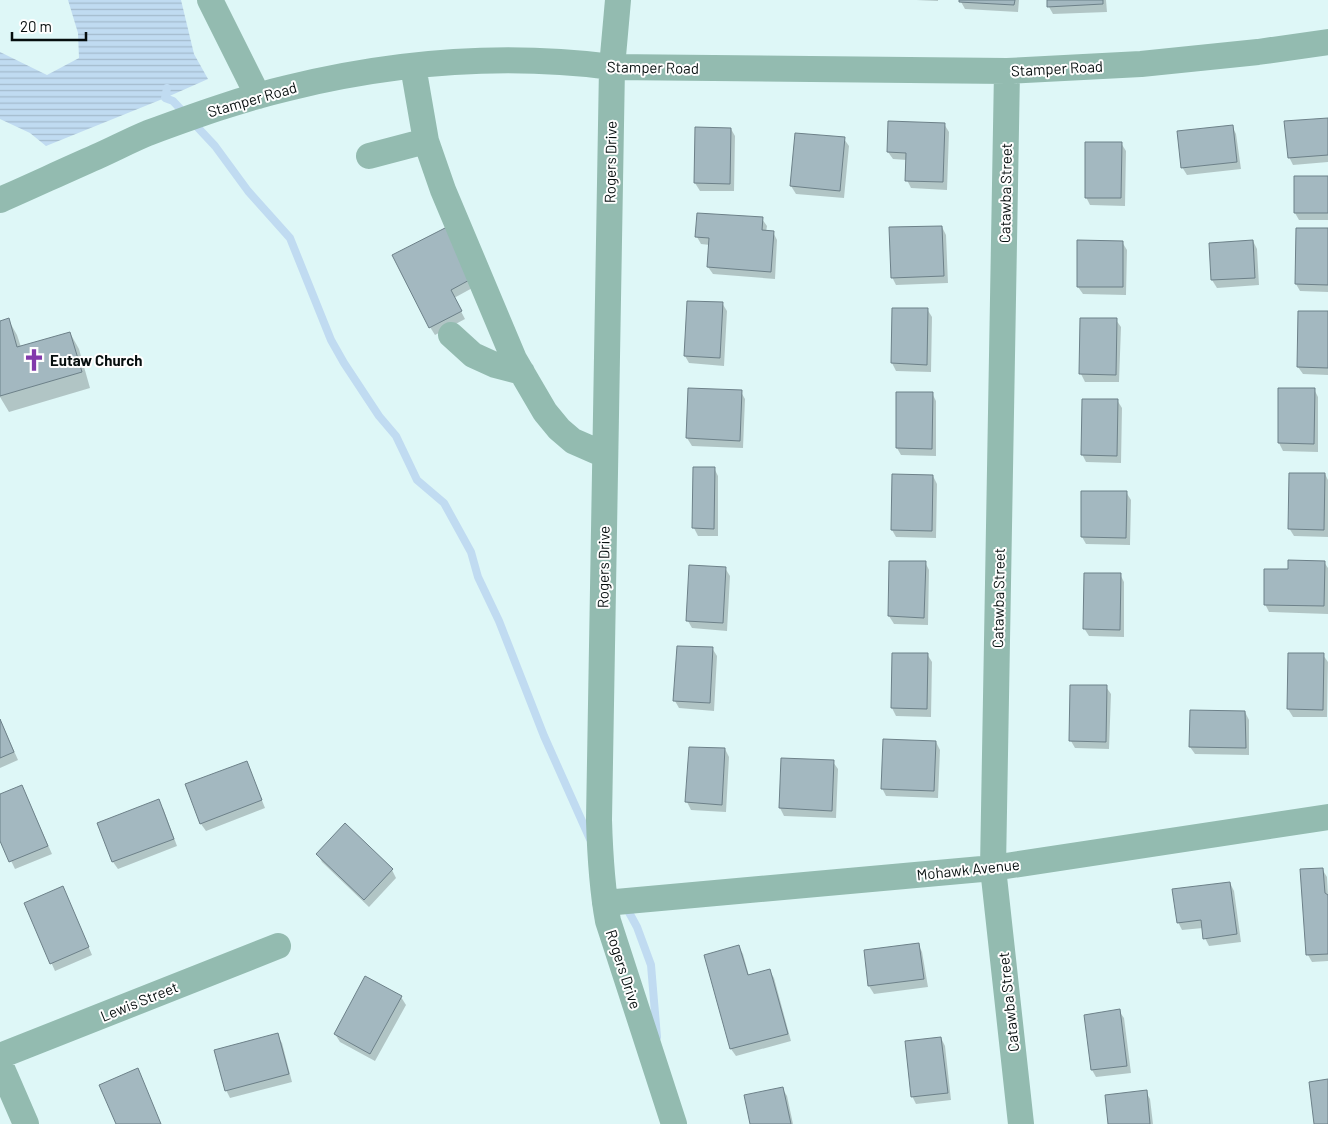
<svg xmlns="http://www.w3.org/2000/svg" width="1328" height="1124" viewBox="0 0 1328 1124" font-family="Barlow,sans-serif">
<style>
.water{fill:url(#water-rules)}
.shadow{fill:#0003}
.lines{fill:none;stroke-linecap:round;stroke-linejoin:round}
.stream{stroke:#c0dbf1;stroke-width:8}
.building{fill:#a3b8c0;stroke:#6d8189}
.minor{stroke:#93bbb0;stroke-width:26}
.labels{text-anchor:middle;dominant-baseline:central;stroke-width:4;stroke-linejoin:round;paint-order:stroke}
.street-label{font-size:15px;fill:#060e0e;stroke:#fefefe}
.poi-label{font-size:15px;font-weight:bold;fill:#060e0e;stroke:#fefefe;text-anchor:start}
</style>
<defs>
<pattern id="water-rules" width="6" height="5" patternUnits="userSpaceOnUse" patternTransform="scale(1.25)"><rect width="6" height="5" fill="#c0dbf1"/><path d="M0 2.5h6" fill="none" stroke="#a4bbcd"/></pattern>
</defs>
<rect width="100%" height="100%" fill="#def7f7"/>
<path class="water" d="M68,0H181L194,54L208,79L165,98L46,146L30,133L0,119V52L47,75L79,58L78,33Z"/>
<path class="shadow" d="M916,0H938V1Z
M960,0H1019L1018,12L965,9Z
M1048,0H1106L1107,12L1053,14L1049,7Z
M1328,119V162L1293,165L1289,157Z
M944,124L949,132L947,190L911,188L907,180V160L893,159L888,152Z
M1232,126L1236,134L1241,169L1187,175L1182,167Z
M731,129L735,136L734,191H700L695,183Z
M844,139L849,146L844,198L796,194L791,186Z
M1121,143L1126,151L1125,206L1090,205L1086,197Z
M1328,177V220H1299L1295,213Z
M762,219L767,226L766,232H773L777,240L775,279L713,274L708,267L710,245L701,244L697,237Z
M942,227L946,235L948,283L896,285L892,277Z
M446,228L476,286L454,298L465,319L435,335L430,327Z
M1328,230V292L1300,291L1296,284Z
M1253,241L1257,249L1259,285L1217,288L1212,280L1210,244Z
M1122,242L1127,250L1126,295L1083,294L1078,287Z
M722,303L727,311L724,366L689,363L685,356Z
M893,309H927L932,317L931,372L896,371L892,363Z
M1328,312V375L1303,374L1298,367Z
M8,319L17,335L21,347L70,333L79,349L90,388L9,412L0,397V322Z
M1116,320L1121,327L1119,382H1085L1081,374Z
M1279,389H1314L1318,397V452L1283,451L1279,443Z
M689,390L741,392L745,399L743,448L692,446L687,438Z
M932,393L936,401V456L901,455L897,448Z
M1117,400L1122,408L1121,463L1086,462L1082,454Z
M694,468H714L718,476V536H698L694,528Z
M1325,474L1328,480V537L1294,536L1289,528Z
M933,476L937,484L936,538L896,537L892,530Z
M1126,492L1131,500L1130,545L1086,544L1082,537Z
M890,562H925L929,570L928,625L894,624L889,616Z
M1324,562L1328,568V614L1269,612L1265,604L1289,571Z
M725,568L730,576L727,631L692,628L688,621Z
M1120,574L1124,582V637L1089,636L1084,628Z
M712,648L717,656L714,711L679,708L675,701Z
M893,654H927L932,662L931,717L896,716L892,708Z
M1323,655L1328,662L1327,717H1293L1288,709Z
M1106,687L1111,694L1109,749L1075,748L1071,741Z
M1245,712L1249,720V755L1195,754L1190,747Z
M0,719L18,760L0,768Z
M936,742L940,750L938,798L886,796L882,788Z
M725,749L729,757L726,812L691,810L687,802Z
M833,762L838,769L836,818L784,816L780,808Z
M250,770L265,808L206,831L201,824Z
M22,786L52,854L15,869L0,838V795Z
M163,808L177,846L118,869L113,862L99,824Z
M318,855L392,870L396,878L369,907L322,862Z
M1322,869L1327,877L1328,895V961L1312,962L1308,955Z
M1230,883L1234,891L1241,942L1209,946L1205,938L1203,928L1182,930L1178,922Z
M67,896L92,955L55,971L25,904Z
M918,944L922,952L928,987L874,994L869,986L865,951Z
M739,947L743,954L749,976L770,971L774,978L791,1041L736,1056L731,1049L706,956Z
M401,997L406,1005L375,1061L340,1042L335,1034Z
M1119,1011L1124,1018L1131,1073L1096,1077L1092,1070Z
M277,1035L282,1043L292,1082L230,1098L226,1090Z
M941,1038L945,1046L951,1100L916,1104L912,1096Z
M782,1088L787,1096L793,1124H751Z
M1146,1092L1150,1099L1153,1124H1109Z"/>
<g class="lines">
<path class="stream" d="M167,88L165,98L173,101L215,146L248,191L290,238L331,340L344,363L379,416L396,436L417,480L444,503L471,552L478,577L499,621L544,736L590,839
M625,905L637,927L651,965L657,1037"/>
</g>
<path class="building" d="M959,0H1015L1014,5L959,2Z
M1047,0H1103V4L1047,7Z
M1328,118V155L1288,158L1284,121Z
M888,121L945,123L943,182L905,181L906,153L887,152Z
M1233,125L1237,162L1181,168L1177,131Z
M695,127L731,128L730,184L694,183Z
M795,133L845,137L840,191L790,186Z
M1085,142H1122L1121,198H1085Z
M1294,176H1328V213H1294Z
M697,213L763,217L762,230L774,231L771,272L707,267L709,238L695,237Z
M942,226L944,276L891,278L889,227Z
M447,227L473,278L451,290L462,311L429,328L392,255Z
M1296,228H1328V285L1295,284Z
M1077,240L1123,241V287H1077Z
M1253,240L1255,278L1211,280L1209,243Z
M687,301L723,302L720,358L684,356Z
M892,308H928L927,365L891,363Z
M1298,311H1328V368L1297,367Z
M9,318L17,347L70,332L82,372L0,396V321Z
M1080,318H1117L1116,375L1079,374Z
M688,388L742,390L740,441L686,438Z
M1278,388H1315L1314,444L1278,443Z
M896,392H933L932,449L896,448Z
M1082,399H1118L1117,456L1081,455Z
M693,467H715L714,529L692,528Z
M1289,473H1325L1324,530L1288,529Z
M892,474L933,475L932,531L891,530Z
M1081,491H1127L1126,538L1081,537Z
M1288,560L1325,561L1324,606L1264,605V569H1288Z
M889,561H926L924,618L888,616Z
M689,565L726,567L723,623L686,621Z
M1084,573H1121L1120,630L1083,629Z
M677,646L713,647L710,703L673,701Z
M892,653H928L927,709L891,708Z
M1288,653H1324L1323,710L1287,709Z
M1070,685H1107L1106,742L1069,741Z
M1190,710L1245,711L1246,748L1189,747Z
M0,719L14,752L0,758Z
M883,739L936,741L934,791L881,789Z
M689,747L725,748L722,805L685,802Z
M781,758L834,760L832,811L779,808Z
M247,761L262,800L200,824L185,784Z
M22,785L48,846L9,862L0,841V794Z
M159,799L174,839L112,862L97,823Z
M345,823L393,869L364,900L316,854Z
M1323,868L1325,893L1328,895V954L1306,955L1300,869Z
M1230,882L1237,934L1203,939L1201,920L1177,923L1172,889Z
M63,886L89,947L50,964L24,903Z
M919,943L924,979L868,986L864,950Z
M739,945L748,975L770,969L788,1034L730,1049L704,955Z
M365,976L402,996L370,1054L334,1034Z
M1120,1009L1127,1066L1091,1070L1084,1015Z
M278,1033L289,1074L225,1091L214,1050Z
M941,1037L948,1093L911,1097L905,1041Z
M138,1068L161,1124H116L99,1085Z
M1328,1079V1124H1314L1309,1082Z
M783,1087L791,1124H750L744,1095Z
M1147,1090L1150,1124H1108L1105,1095Z"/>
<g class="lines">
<path class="minor" d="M210,0L258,96
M618,0L612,67L599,820C600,854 602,888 608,921L674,1124
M413,66L426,141L443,190L514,359L545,412L559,429L573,441L605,455
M1007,71L993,868L1021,1124
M369,156L426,141
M0,200C32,186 64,171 96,157C114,149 131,140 148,133C194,116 241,99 288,88C394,62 504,53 612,67L1007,71L1141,64L1258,52L1328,42
M451,335L473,355L495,365L522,372
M605,903L993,868L1328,817
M0,1056L278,946
M0,1064L26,1124"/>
</g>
<defs>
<symbol id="church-bare" viewBox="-9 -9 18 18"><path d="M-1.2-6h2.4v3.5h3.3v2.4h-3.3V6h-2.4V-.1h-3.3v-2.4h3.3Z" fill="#8239ab" stroke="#fefefe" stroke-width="2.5" paint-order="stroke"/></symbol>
</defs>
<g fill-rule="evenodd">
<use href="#church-bare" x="18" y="344" width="32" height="32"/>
</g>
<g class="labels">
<g class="street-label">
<text transform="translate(653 67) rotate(1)">Stamper Road</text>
<text transform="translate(1057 68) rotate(-3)">Stamper Road</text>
<text transform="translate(252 99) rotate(-16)">Stamper Road</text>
<text transform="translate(610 162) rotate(-89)">Rogers Drive</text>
<text transform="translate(1005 193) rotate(-89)">Catawba Street</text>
<text transform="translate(603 567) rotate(-89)">Rogers Drive</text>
<text transform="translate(998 598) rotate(-89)">Catawba Street</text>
<text transform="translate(968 869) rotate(-6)">Mohawk Avenue</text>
<text transform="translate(624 969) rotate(72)">Rogers Drive</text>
<text transform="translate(139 1001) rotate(-22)">Lewis Street</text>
<text transform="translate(1008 1002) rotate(-96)">Catawba Street</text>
</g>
<g class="poi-label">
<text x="50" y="360">Eutaw Church</text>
</g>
</g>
<path d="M12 32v8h74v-8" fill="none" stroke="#060e0e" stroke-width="2.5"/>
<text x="20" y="32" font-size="15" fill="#060e0e" stroke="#fefefe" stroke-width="4" paint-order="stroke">20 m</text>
</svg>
